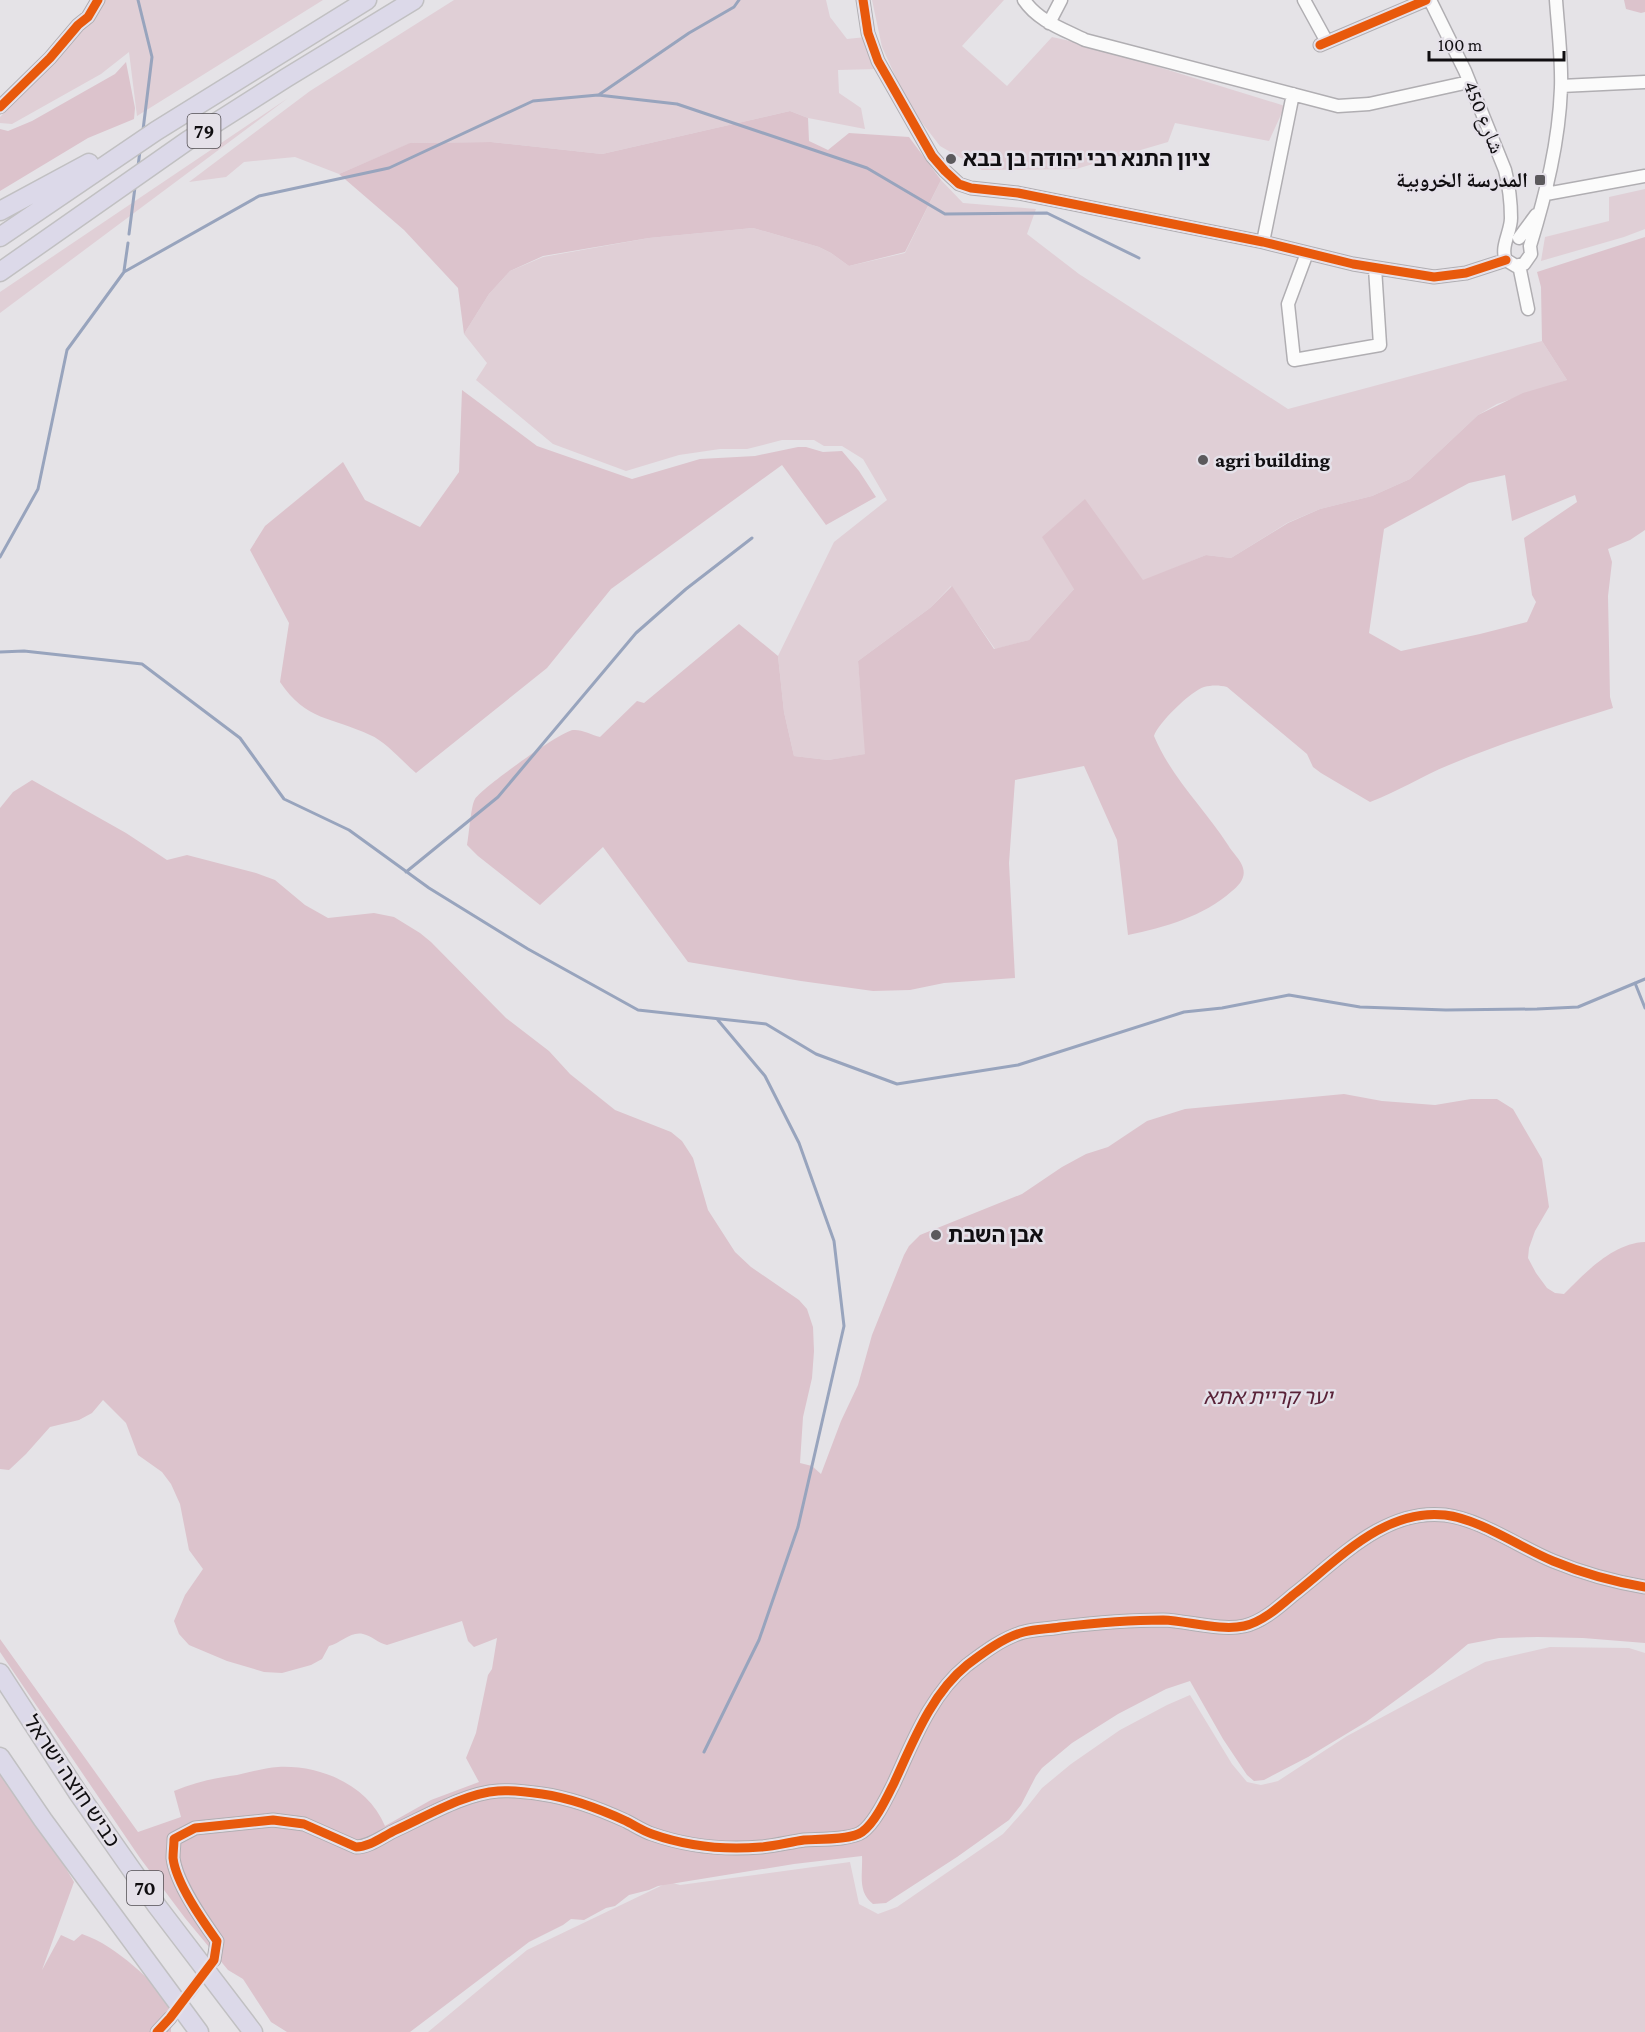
<svg xmlns="http://www.w3.org/2000/svg" width="1645" height="2032" viewBox="0 0 1645 2032" font-family="'Crimson Pro','Noto Naskh Arabic','Noto Sans Hebrew',serif">
<style>
.green{fill:#e0cfd6}
.forest{fill:#dcc3cc;fill-rule:evenodd}
.lines{fill:none;stroke-linecap:round;stroke-linejoin:round}
.stream{stroke:#98a4bd;stroke-width:3}
.minor-tunnel{stroke:#c5c3c7;stroke-width:12;stroke-dasharray:12 6;stroke-linecap:butt}
.minor-casing{stroke:#b0aeb2;stroke-width:15}
.highway-casing{stroke:#c1c0c2;stroke-width:21}
.minor{stroke:#fbfbfb;stroke-width:12}
.highway{stroke:#dcd9e9;stroke-width:18}
.cycleway-casing{stroke:#e5e1e9;stroke-width:13}
.cycleway{stroke:#e8590c;stroke-width:9}
.poi-dot{fill:#5b595c;stroke:#e5e1e9;stroke-width:2}
.labels{text-anchor:middle;dominant-baseline:central;stroke-width:5;stroke-linejoin:round;paint-order:stroke}
.shield{fill:#e5e1e9;stroke:#504d52;stroke-width:1.5}
.shield-label{font-size:20px;font-weight:bold;fill:#100e11}
.street-label{font-size:21px;fill:#100e11;stroke:#e5e1e9}
.poi-label{font-size:21px;font-weight:bold;fill:#100e11;stroke:#e5e1e9;text-anchor:start}
.park-label{font-size:21px;font-style:italic;fill:#592238;stroke:#e5e1e9}
</style>
<rect width="100%" height="100%" fill="#e5e3e7"/>
<path class="green" d="M102,0H323L137,116L129,52L101,74L12,124L0,123V117L63,50Z
M454,0H826L830,17L847,39L866,37L877,69L838,70L839,93L861,108L865,129L808,118L790,111L602,154L491,142L411,143L339,174L295,157L244,162L226,177L189,182L310,91Z
M872,0H1004L962,46L1007,86L1052,37L1084,44L1285,106L1269,141L1175,123L1168,142L1076,169L982,170L940,146L909,106L882,47Z
M288,98L0,313V292Z
M941,180L963,203L1036,209L1027,234L1079,274L1288,409L1542,341L1567,380L1497,404L1478,415L1410,479L1372,496L1320,509L1287,523L1231,558L1206,555L1143,581L1084,500L1074,589L1029,640L995,649L951,586L930,608L858,661L866,754L828,760L794,756L784,712L778,656L834,542L887,500L863,459L842,446H824L814,440H782L747,449H720L679,455L626,471L553,444L476,380L487,363L464,334L489,294L510,271L543,257L649,238L753,228L819,247L831,253L849,266L905,253Z
M1645,189V229L1624,237L1541,261L1545,237L1609,221V197Z
M1550,1647L1629,1648L1645,1653V2032H428L527,1950L669,1882L680,1885L850,1862L859,1904L878,1914L897,1907L1003,1834L1027,1807L1042,1788L1071,1764L1120,1730L1167,1705L1190,1695L1232,1764L1247,1782L1261,1785L1278,1781L1347,1736L1485,1662Z"/>
<path class="forest" d="M1624,0H1645V12L1641,13L1626,9Z
M126,62L135,108L134,119L88,138L0,191V129L8,131L32,121L115,74Z
M790,111L808,118L809,141L828,150L849,133L909,137L941,180L905,252L849,266L831,253L819,247L753,228L649,238L543,256L510,271L489,294L464,334L458,288L404,230L339,174L410,143L491,142L602,154Z
M1645,237V530L1630,540L1608,549L1612,562L1608,596L1610,697L1613,708C1558,725 1502,743 1449,765C1422,776 1397,792 1370,802L1321,773L1313,767L1307,754L1227,687C1219,685 1212,685 1204,687C1191,691 1158,723 1154,736C1171,777 1204,808 1228,845C1232,852 1241,860 1243,868C1246,878 1239,885 1232,891C1203,917 1165,927 1128,935L1117,840L1084,766L1015,780L1009,863L1015,978L944,983L910,990L873,991L801,981L688,962L603,847L540,905L478,856L467,845C469,835 471,805 475,799C482,788 561,731 573,730C581,729 592,735 600,737L637,701L644,703L739,624L778,656L784,712L794,756L828,760L865,754L858,661L930,608L952,586L994,649L1029,640L1074,589L1042,537L1085,499L1143,580L1206,555L1231,558L1288,523L1320,509L1372,496L1410,479L1478,415L1523,393L1567,380L1542,341L1541,287L1537,272ZM1505,475L1512,521L1575,495L1577,502L1524,538L1532,595L1536,602L1527,622L1480,634L1401,651L1369,633L1384,529L1469,483Z
M462,390L537,446L632,479L700,459L755,456L798,447H806L823,452L842,451L859,471L876,497L826,525L782,465L611,589L547,668L416,773C403,762 385,741 370,735C332,717 306,721 280,682L289,623L250,550L265,526L343,462L365,500L420,527L459,472Z
M32,780L126,833L167,860L187,855L256,873L275,880L305,905L328,918L374,913L394,917L420,933L431,942L506,1018L549,1051L570,1074L615,1110L671,1132L682,1141L693,1158L708,1210L735,1252L751,1267L799,1300L807,1309L813,1327L814,1351L812,1378L803,1417L800,1463L812,1466L821,1474L841,1421L858,1385L872,1335L904,1255L909,1246L920,1235L1022,1194L1062,1167L1086,1154L1108,1147L1147,1121L1185,1109L1344,1094L1382,1101L1435,1105L1471,1099H1497L1513,1109L1542,1159L1549,1207L1535,1231L1529,1248L1528,1258L1536,1273L1547,1288L1555,1293L1564,1294C1585,1273 1613,1243 1645,1242V1643L1583,1638L1538,1637L1499,1638L1468,1644L1433,1673L1366,1722L1308,1757L1264,1780L1254,1781L1247,1775L1223,1739L1190,1681L1166,1689L1118,1714L1072,1743L1042,1768L1036,1776L1021,1805L1009,1820L957,1857L886,1903L873,1904C857,1892 863,1873 862,1856L794,1864L658,1886L649,1890L629,1895L615,1906L606,1908L584,1920L571,1919L563,1925L529,1942L410,2032H287L271,2022L243,1979L228,1970L185,1918L140,1858L0,1652V1639L138,1832L181,1817L174,1791C195,1782 215,1778 237,1775C250,1772 265,1768 278,1767C321,1765 368,1785 385,1826L431,1800L479,1782L466,1758L476,1733L488,1675L492,1669L497,1638L474,1647L468,1641L462,1621L387,1645C378,1643 372,1636 363,1634C351,1631 341,1643 329,1646L322,1659L311,1665L282,1673L264,1672L227,1661L189,1645L179,1634L174,1621L185,1595L203,1569L189,1550L180,1504L171,1484L162,1472L138,1455L126,1423L103,1400L92,1413L79,1420L50,1427L26,1454L9,1470L0,1469V808L13,792Z
M0,1775L36,1818L74,1882L42,1970L61,1935L74,1941L82,1934C120,1947 148,1981 179,2006L171,2028V2032H0Z"/>
<g class="lines">
<path class="stream" d="M138,0L152,57L143,130
M600,94L689,33L734,7L739,0
M138,166L140,151
M129,234L135,187
M124,271L128,243
M0,557L38,489L67,350L124,272L259,196L389,168L533,101L598,95L677,104L867,168L945,214L1047,213L1139,258
M0,652L24,651L142,664L240,738L284,799L349,830L429,888L528,949L638,1010L766,1024L816,1054L897,1084L1018,1065L1184,1012L1222,1008L1289,995L1360,1007L1446,1010L1537,1009L1578,1007L1645,979
M406,872L498,797L636,633L686,589L752,538
M1635,983L1645,1008
M704,1752L759,1640L798,1527L844,1326L834,1241L799,1143L765,1076L717,1019"/>
<path class="minor-tunnel" d="M177,2010L210,1966"/>
<defs>
<path id="minor" d="M863,0L868,33L878,61L932,156L945,171L959,184L971,188L1018,193L1263,242L1353,264L1434,277L1466,273L1506,260
M1024,0C1038,21 1063,29 1085,40L1338,106L1369,104L1469,82
M1304,0L1327,42
M1430,0L1465,71L1505,170C1509,186 1511,202 1511,218C1511,232 1500,247 1506,260L1516,266L1524,264L1531,254L1530,246C1546,194 1559,142 1561,88C1562,59 1558,29 1556,0
M1049,23L1061,0
M1320,45L1426,0
M1561,86L1645,82
M0,107L50,58L78,25L88,17L98,0
M1546,194L1645,176
M1519,238L1536,215
M1263,242L1293,94
M1307,253L1288,304L1294,360L1380,345L1375,268
M1519,265L1528,309
M214,1960L217,1941C202,1920 176,1883 173,1858C173,1852 174,1845 174,1839L195,1828L273,1820L304,1824L356,1847C370,1847 383,1836 396,1830C425,1817 465,1793 498,1791C512,1790 528,1792 542,1794C570,1798 600,1809 626,1821C634,1825 643,1831 652,1834C686,1846 725,1850 761,1847C775,1846 790,1842 804,1840C819,1839 851,1840 862,1832C875,1823 887,1797 894,1783C913,1742 931,1694 967,1665C983,1653 1004,1637 1024,1632C1036,1629 1049,1629 1060,1627C1094,1623 1129,1620 1163,1620C1188,1621 1220,1631 1244,1626C1262,1622 1279,1607 1293,1595C1337,1561 1384,1508 1445,1515C1480,1519 1521,1548 1553,1561C1582,1573 1615,1582 1645,1587
M157,2032L170,2018"/>
<path id="highway" d="M0,211L89,163
M0,237L156,131L367,0
M0,272L187,141L286,78L414,0
M0,1673L78,1793L157,1906L253,2032
M0,1757L43,1820L199,2032"/>
</defs>
<use href="#minor" class="minor-casing"/>
<use href="#highway" class="highway-casing"/>
<use href="#minor" class="minor"/>
<use href="#highway" class="highway"/>
<defs>
<path id="cycleway" d="M863,0L868,33L878,61L932,156L945,171L959,184L971,188L1018,193L1263,242L1353,264L1434,277L1466,273L1506,260
M1320,45L1426,0
M0,107L50,58L78,25L88,17L98,0
M157,2032L170,2018L214,1960L217,1941C202,1920 176,1883 173,1858C173,1852 174,1845 174,1839L195,1828L273,1820L304,1824L356,1847C370,1847 383,1836 396,1830C425,1817 465,1793 498,1791C512,1790 528,1792 542,1794C570,1798 600,1809 626,1821C634,1825 643,1831 652,1834C686,1846 725,1850 761,1847C775,1846 790,1842 804,1840C819,1839 851,1840 862,1832C875,1823 887,1797 894,1783C913,1742 931,1694 967,1665C983,1653 1004,1637 1024,1632C1036,1629 1049,1629 1060,1627C1094,1623 1129,1620 1163,1620C1188,1621 1220,1631 1244,1626C1262,1622 1279,1607 1293,1595C1337,1561 1384,1508 1445,1515C1480,1519 1521,1548 1553,1561C1582,1573 1615,1582 1645,1587"/>
</defs>
<use href="#cycleway" class="cycleway-casing"/>
<use href="#cycleway" class="cycleway"/>
</g>
<g class="poi-dot">
<circle cx="951" cy="159" r="6"/>
<rect x="1534" y="174" width="12" height="12" rx="3"/>
<circle cx="1203" cy="460" r="6"/>
<circle cx="936" cy="1235" r="6"/>
</g>
<g class="labels">
<g class="shield">
<rect x="187.5" y="114" width="33" height="34" rx="4.5"/>
<rect x="127" y="1871" width="36" height="34" rx="4.5"/>
</g>
<g class="shield-label">
<text x="204" y="131">79</text>
<text x="145" y="1888">70</text>
</g>
<g class="street-label">
<text transform="translate(1484 117) rotate(68)">شارع 450</text>
<text transform="translate(72 1781) rotate(56)">כביש חוצה ישראל</text>
</g>
<g class="poi-label">
<text x="963" y="159">ציון התנא רבי יהודה בן בבא</text>
<text x="1528" y="180" text-anchor="end">المدرسة الخروبية</text>
<text x="1215" y="460">agri building</text>
<text x="948" y="1235">אבן השבת</text>
</g>
<g class="park-label">
<text x="1268" y="1397">יער קריית אתא</text>
</g>
</g>
<path d="M1429 51v9h135v-9" fill="none" stroke="#100e11" stroke-width="3"/>
<text x="1438" y="51" font-size="18" fill="#100e11" stroke="#e5e1e9" stroke-width="4.5" paint-order="stroke">100 m</text>
</svg>
